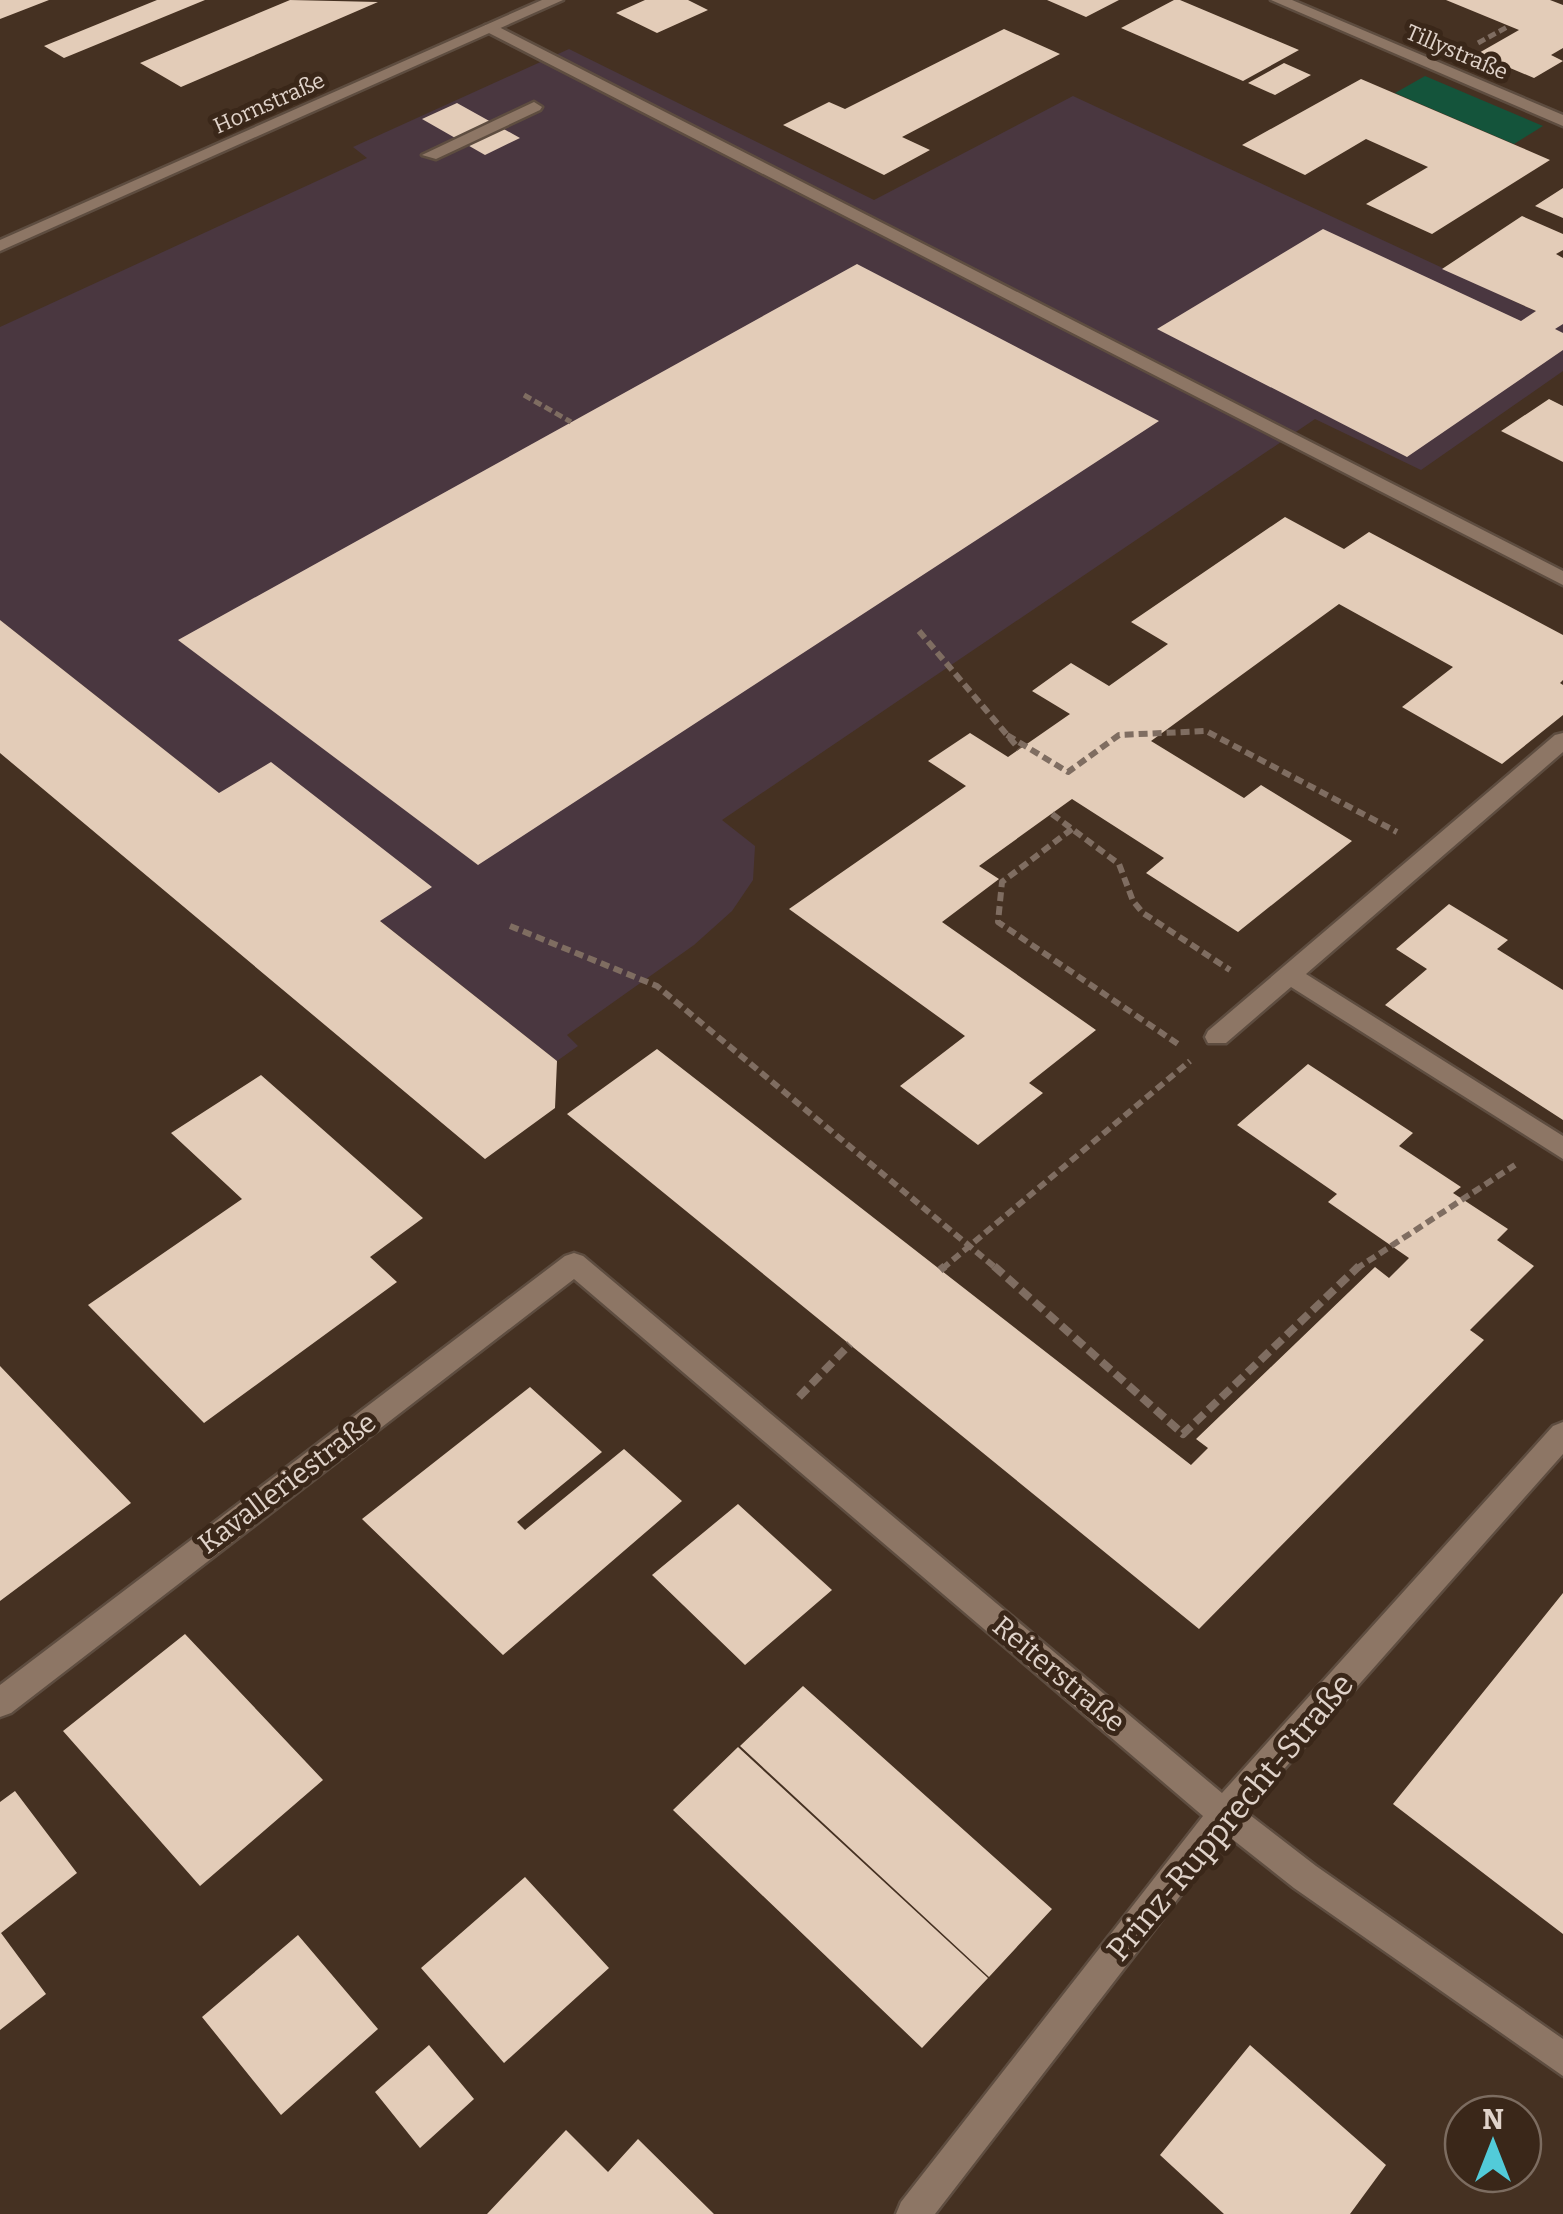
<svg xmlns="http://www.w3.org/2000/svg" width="1563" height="2214" viewBox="0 0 1563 2214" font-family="Bitter,serif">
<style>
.commercial{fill:#4a3740}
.green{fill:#14543b}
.building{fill:#e3ccb8}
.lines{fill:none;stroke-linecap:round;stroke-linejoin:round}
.lane-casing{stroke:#5e4d40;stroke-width:5}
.street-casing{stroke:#5e4d40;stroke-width:5}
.path-far2{stroke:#7f6d61;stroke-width:5;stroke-dasharray:8 4;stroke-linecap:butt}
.path-far1{stroke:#7f6d61;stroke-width:6;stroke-dasharray:9 5;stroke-linecap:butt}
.path{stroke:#7f6d61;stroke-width:8;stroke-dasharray:12 6;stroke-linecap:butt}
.lane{fill:#8d7665;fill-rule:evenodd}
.street{fill:#8d7665;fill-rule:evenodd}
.labels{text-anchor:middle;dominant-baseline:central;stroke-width:10;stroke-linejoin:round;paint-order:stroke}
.far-street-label{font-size:22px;fill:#e0d3ca;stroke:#3a2719}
.street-label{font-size:28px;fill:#e0d3ca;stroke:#3a2719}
.near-street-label{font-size:32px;fill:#e0d3ca;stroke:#3a2719}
</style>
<rect width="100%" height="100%" fill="#453122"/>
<path class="commercial" d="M569,49L874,200L1073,96L1563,324V371L1421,470L1315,419L722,820L755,846L753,880L732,911L694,945L567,1035L578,1046L557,1061L0,620V327L367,158L353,147Z"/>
<path class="green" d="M1425,76L1543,126L1514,144L1395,93Z"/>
<path class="building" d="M0,0H49L0,19Z
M157,0H205L64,58L44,46Z
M290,0L378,2L181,87L140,63Z
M645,0H688L708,10L657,33L616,13Z
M1047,0H1119L1086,17Z
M1174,0H1180L1299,50L1243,81L1121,28Z
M1446,0H1550L1563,5V48L1551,55L1563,61L1534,78L1477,54L1519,30Z
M1004,29L1060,54L902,137L930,150L884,175L783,125L829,102L845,109Z
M1284,63L1311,75L1275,95L1248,83Z
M1361,79L1520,147L1550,160L1432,234L1366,204L1428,167L1366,139L1305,175L1242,145Z
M457,103L520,138L485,155L422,119Z
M1563,188V218L1535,206Z
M1522,216L1563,234V250L1556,254L1563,258V324L1555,329L1563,333V350L1407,457L1157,329L1323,229L1521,321L1536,311L1442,269Z
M857,264L1159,421L478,865L178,640Z
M1549,399L1563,406V462L1501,431Z
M1285,517L1344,549L1369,532L1563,635V680L1560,683L1563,685V715L1502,764L1402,707L1453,667L1339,604L1151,741L1244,798L1261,785L1352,841L1238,932L1146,873L1164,858L1072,799L979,866L999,879L942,922L1096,1030L1029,1083L1043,1093L978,1145L900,1086L965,1036L789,909L966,786L928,761L970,733L1008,757L1070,714L1032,691L1071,663L1109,686L1168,644L1131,622Z
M0,620L219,793L271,762L432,887L380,921L557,1061L555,1108L485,1159L0,753Z
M1449,904L1508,940L1497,949L1563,990V1120L1385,1005L1427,969L1396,949Z
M657,1049L1191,1465L1208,1448L1196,1439L1375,1267L1389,1278L1409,1258L1328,1202L1337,1194L1237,1125L1308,1064L1413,1133L1399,1146L1461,1187L1453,1193L1508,1229L1497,1240L1534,1266L1470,1330L1484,1340L1199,1629L567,1114Z
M261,1075L423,1218L370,1257L397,1282L204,1423L88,1305L242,1199L171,1133Z
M0,1366L131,1503L0,1601Z
M530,1387L602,1452L517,1522L525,1530L624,1449L682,1501L503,1655L362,1519Z
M738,1504L832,1590L745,1665L652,1575Z
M1563,1593V1934L1393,1804Z
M185,1634L323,1780L200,1886L63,1731Z
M803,1686L1052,1909L989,1977L740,1746Z
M738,1747L988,1978L922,2048L673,1810Z
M15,1791L77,1873L1,1933L46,1994L0,2030V1802Z
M525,1877L609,1968L504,2063L421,1968Z
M298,1935L378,2029L281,2115L202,2017Z
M429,2045L474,2099L420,2148L375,2092Z
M1250,2045L1386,2165L1350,2214H1224L1160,2155Z
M566,2130L608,2172L638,2139L714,2214H487Z"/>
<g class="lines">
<defs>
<path id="lane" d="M485,25H495L1563,571V585L485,31Z
M534,102L542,107L540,110L436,159L422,155Z
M1563,733V752L1306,974L1563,1136V1159L1291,987L1226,1043H1208L1205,1037L1208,1031L1555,735Z"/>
<path id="street" d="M542,0H563L0,251V240Z
M1271,0H1292L1563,115V126Z
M574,1253L583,1256L1222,1793L1553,1426L1563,1422V1454L1246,1812L1316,1866L1563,2039V2076L1294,1888L1227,1835L935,2214H896L901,2202L1203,1816L574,1279L11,1713L0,1717V1685L565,1256Z"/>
</defs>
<use href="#lane" class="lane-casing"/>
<use href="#street" class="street-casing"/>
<path class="path-far2" d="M1478,43L1509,26
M524,395L571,422"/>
<path class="path-far1" d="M919,631L1019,749
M1007,735L1068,772L1119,735L1206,731L1397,832
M1052,814L1119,864L1133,901L1143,913L1230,970
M1072,829L1002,882L998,922L1178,1044
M510,926L657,986L997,1269
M942,1269L1190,1061
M1356,1269L1515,1165"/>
<path class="path" d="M994,1266L1183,1434L1359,1266
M940,1270L945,1266
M799,1397L850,1344"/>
<use href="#lane" class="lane"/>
<use href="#street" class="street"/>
</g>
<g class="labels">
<g class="far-street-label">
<text transform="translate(1457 52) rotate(23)">Tillystraße</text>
<text transform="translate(269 103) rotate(-24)">Hornstraße</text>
</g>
<g class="street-label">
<text transform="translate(287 1483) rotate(-37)">Kavalleriestraße</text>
<text transform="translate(1059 1674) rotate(40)">Reiterstraße</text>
</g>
<g class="near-street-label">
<text transform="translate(1230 1817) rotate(-50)">Prinz-Rupprecht-Straße</text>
</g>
</g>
<g transform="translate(1493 2144)"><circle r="48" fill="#3a2719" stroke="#7c6c60" stroke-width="2.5"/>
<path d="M0-8L18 38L0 25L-18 38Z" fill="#52cbd9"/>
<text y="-15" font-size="28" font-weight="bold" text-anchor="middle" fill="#e0d3ca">N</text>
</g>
</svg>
